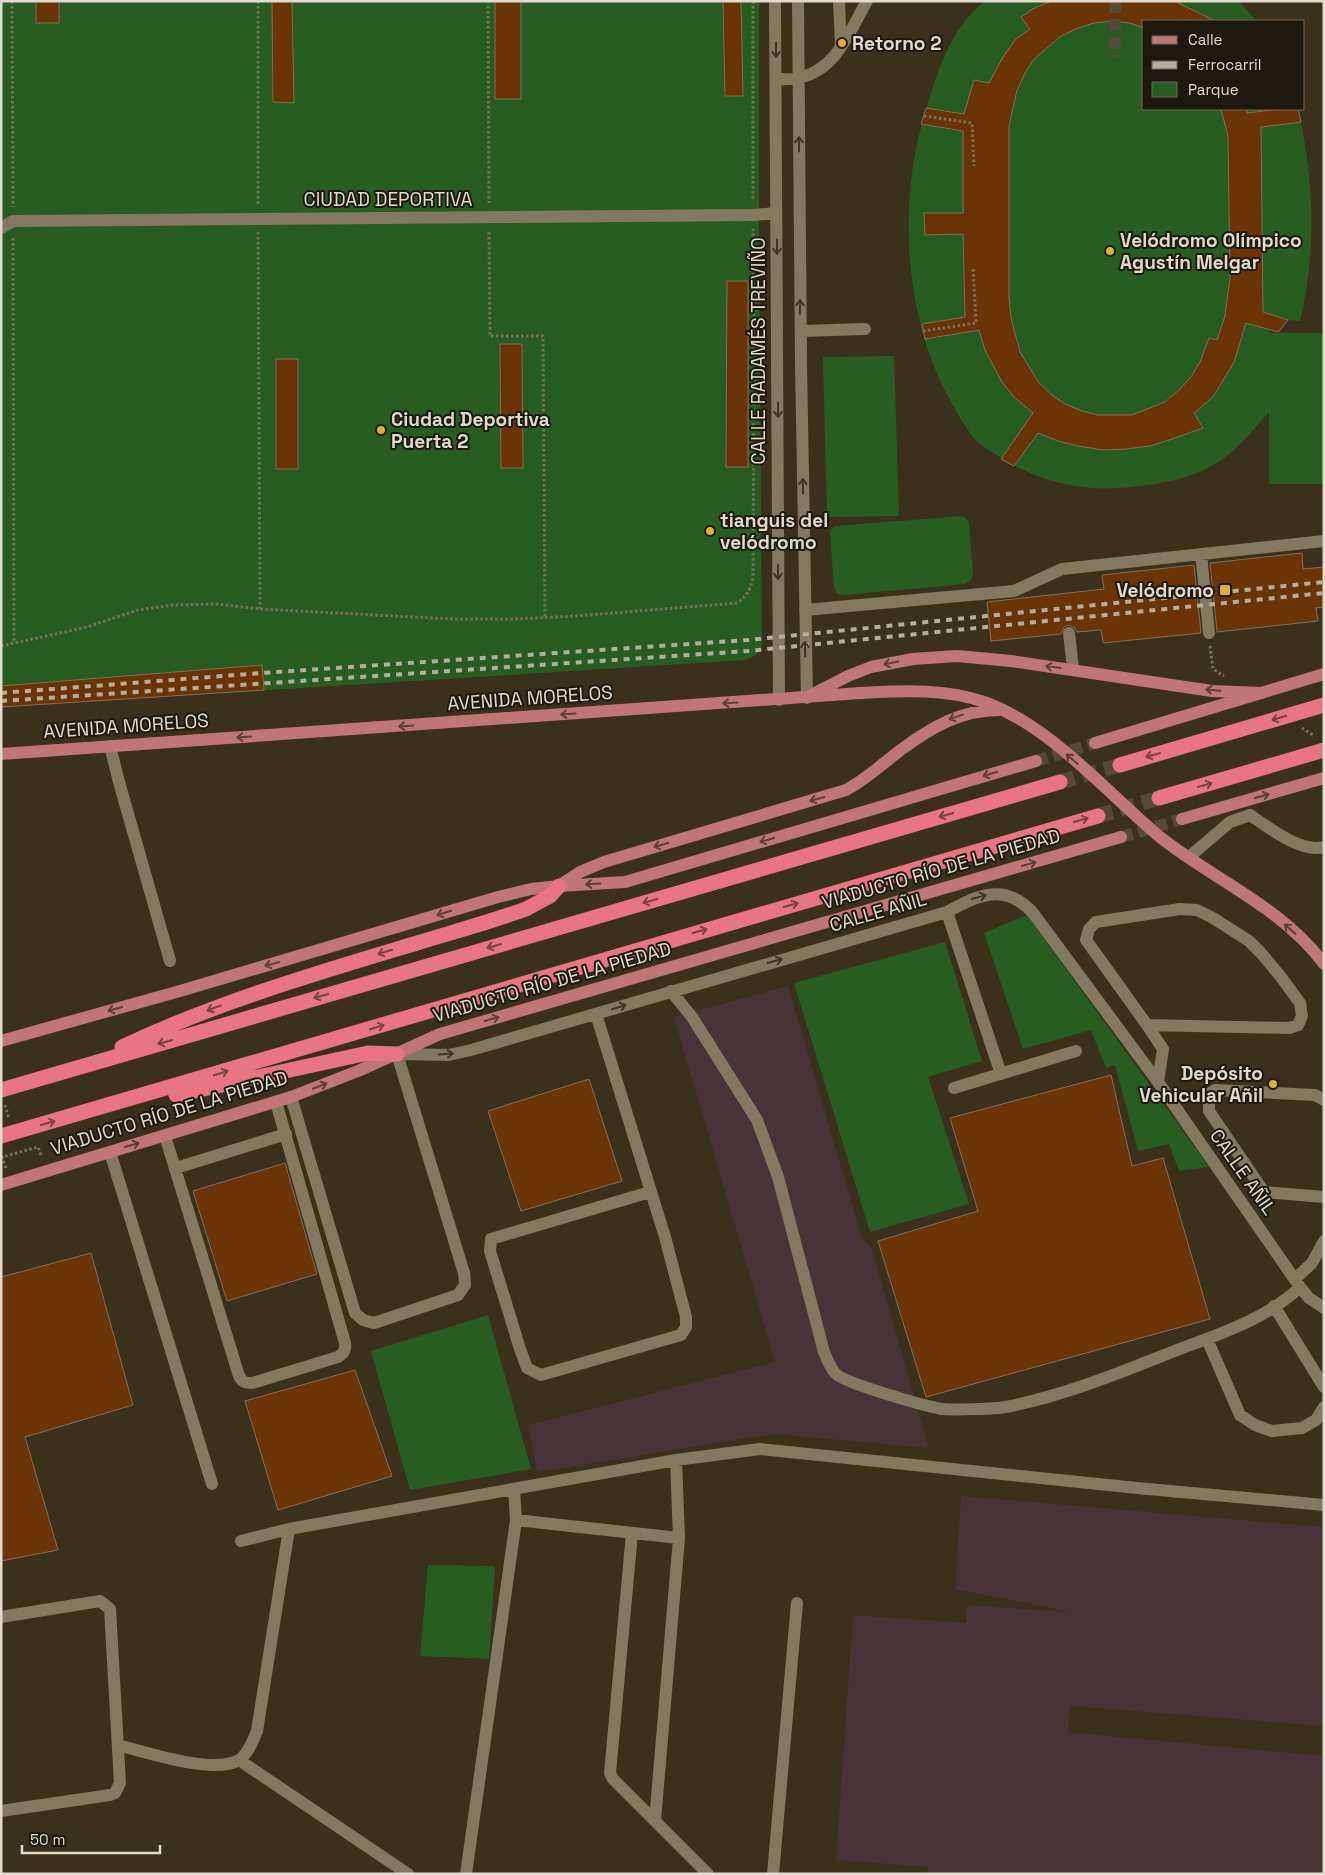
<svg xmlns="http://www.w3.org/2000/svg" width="1325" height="1875" viewBox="0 0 1325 1875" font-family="'Space Grotesk',sans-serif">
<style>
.industrial{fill:#473338}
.green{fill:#275d21}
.building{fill:#6a3406;stroke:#856d5e}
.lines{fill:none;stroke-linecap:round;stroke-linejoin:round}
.minor-tunnel{stroke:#544a36;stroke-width:12;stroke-dasharray:12 6;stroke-linecap:butt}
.major-tunnel{stroke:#544a36;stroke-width:12;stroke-dasharray:12 6;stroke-linecap:butt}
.highway-tunnel{stroke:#544a36;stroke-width:15;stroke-dasharray:15 8;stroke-linecap:butt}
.path{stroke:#79705e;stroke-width:3;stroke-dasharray:2.5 2.5;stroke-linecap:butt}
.minor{stroke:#857860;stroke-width:12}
.major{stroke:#c07676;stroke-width:12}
.highway{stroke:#e87484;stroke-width:15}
.rail{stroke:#b5ad9d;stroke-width:4;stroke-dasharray:6 6;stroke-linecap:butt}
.oneway{stroke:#3d3627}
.oneway2{stroke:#5f3e38}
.oneway3{stroke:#794244}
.poi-dot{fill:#dfb034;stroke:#1e190f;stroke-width:2}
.labels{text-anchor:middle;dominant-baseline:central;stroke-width:4;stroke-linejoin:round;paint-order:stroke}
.poi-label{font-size:19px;font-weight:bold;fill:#e1dacd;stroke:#1e190f;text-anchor:start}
.street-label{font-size:19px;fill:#e1dacd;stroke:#1e190f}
</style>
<rect width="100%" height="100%" fill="#3b301b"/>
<path class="industrial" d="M788,986L862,1238L872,1249L929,1448L774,1434L537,1472L528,1425L775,1362L674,1017Z
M961,1496L1324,1527V1726L1070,1706L1068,1732L1324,1756V1874H928V1867L836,1860L853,1615L966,1623L967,1605L1071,1612L955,1589Z"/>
<path class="green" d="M1,1H759V215L762,646C758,654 754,657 746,660L1,707Z
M985,1H1239L1257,21H1144V109H1298C1314,179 1317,250 1300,321L1288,320L1278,332L1269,329V333H1324V484H1269V412C1255,428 1241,445 1224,458C1194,480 1156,485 1120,488C1078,491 1033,479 998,456C990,451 981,446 975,439C966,429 958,415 951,402C905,320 897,206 924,117C937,74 948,30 985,1Z
M894,356L899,516L827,517L823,357Z
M961,516L966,518L969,523L973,574L971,580L965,584L844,595L837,594L834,588L830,533L832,528L836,526Z
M1027,915L1209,1167L1179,1171L1169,1144L1138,1151L1115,1065L1106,1068L1091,1030L1023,1049L984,933Z
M945,942L982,1061L928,1077L969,1204L870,1232L794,983Z
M488,1315L531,1469L410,1490L371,1351Z
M428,1565L495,1566L489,1659L420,1656Z"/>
<path class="building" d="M36,1H59V23H36Z
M272,1H292L294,103L273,102Z
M495,1H521V99H495Z
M723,1H741L743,96H725Z
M1052,1H1174L1215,21H1144V28L1130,23L1112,21L1094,23L1078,28L1061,36L1034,59L1025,73L1017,90L1009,126V298L1011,318L1020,352L1039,383L1052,395L1065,404L1082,411L1098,415H1132L1165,402L1179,390L1191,377L1200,362L1209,338L1217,340L1225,316L1230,278L1228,136L1221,109H1246L1247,113L1280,109H1298L1301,122L1261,127L1263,312L1288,320L1278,332L1246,323L1234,362L1213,397L1194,413L1203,428L1169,440L1150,446L1126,449L1103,450L1078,446L1058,441L1038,433L1014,466L1001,459L1033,413L1015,398L1002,382L985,350L979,330L925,339L922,324L965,317L963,234L925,235L924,213H963V131L921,124L926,108L964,114L974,80L989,83L1003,57L1016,39L1030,29L1021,17L1031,11L1030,10Z
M727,281H748V467H726Z
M500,344H522L523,468H501Z
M276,359H298V469H276Z
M1302,553L1303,569L1324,567V607L1316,608L1318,621L1217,632L1210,563Z
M1194,565L1201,633L1103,643L1101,630L1077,632L1075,628L1069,625L1064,627L1061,634L991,641L987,602L1104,589L1102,575Z
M262,665L264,690L1,707V686Z
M1111,1075L1132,1166L1163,1158L1210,1319L926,1397L878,1241L978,1211L950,1118Z
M589,1079L622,1181L521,1211L488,1111Z
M285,1163L317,1274L227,1301L193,1191Z
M91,1253L133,1405L25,1437L58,1550L1,1561V1277Z
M355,1370L392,1476L278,1510L245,1401Z"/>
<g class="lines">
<path class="minor-tunnel" d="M1115,1V57"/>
<path class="major-tunnel" d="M1036,761L1095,743
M1121,837L1182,819"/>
<path class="highway-tunnel" d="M1060,782L1120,765
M1098,816L1159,798"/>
<path class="path" d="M12,1L13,207
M258,1V206
M488,1L489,203
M753,1V200
M924,116L972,123L974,166
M258,232L260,609
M489,232L490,336H543L545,617
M13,238L14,643
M923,331L976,323L973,268
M1,646L87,627L138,610L173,605L217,604L260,609L452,619H518L576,616L737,603C747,596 750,590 753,578L754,348L753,229
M1210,646L1213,669L1224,676
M1302,728L1313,735
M5,1105L9,1119
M6,1168L2,1157L38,1147L42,1157"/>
<path class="minor" d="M775,1L779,700
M798,1L801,364L807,698
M839,1L841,46
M776,79C783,79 792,80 799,78C837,69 849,32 867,1
M1,228L13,221L753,215L776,213
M801,331L865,329
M1201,554L1209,633
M805,610L1014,591L1062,569L1324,541
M1069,633L1073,669
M110,746L119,782L170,961
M1189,857L1230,822L1250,815C1269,828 1301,853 1324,847
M947,912L1001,1074
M671,991L692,1017L757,1120L778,1177L824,1352C827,1359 830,1367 835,1373C843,1383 925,1406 942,1409C953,1410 995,1409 1006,1407C1063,1396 1119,1373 1172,1352C1216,1335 1266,1320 1300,1287
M596,1014L665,1237L686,1317V1327L681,1335L541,1375L527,1368L520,1349L490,1251L491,1239L650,1192
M1147,1025L1086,940L1089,929L1096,922L1180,909L1197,910L1213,918L1249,941L1261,953L1281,977L1300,1003L1302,1016L1298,1025L1289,1028L1147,1025L1163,1049L1158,1082
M954,1088L1076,1051
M291,1097L355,1313L363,1320L374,1323L458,1295L465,1285L464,1273L397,1054L449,1055L471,1050L947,912C978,895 1005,882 1033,913L1158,1082L1300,1287L1309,1298L1324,1308
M1324,1100L1315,1095L1215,1090L1209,1094V1111L1264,1192L1324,1197
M165,1136L239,1376C242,1382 245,1383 252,1383L338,1357C344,1353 346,1350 345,1343L276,1102
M110,1152L212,1484
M176,1168L286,1134
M1295,1279L1312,1263L1324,1241
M1274,1306L1324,1387
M1207,1339L1240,1415L1255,1425L1272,1431L1302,1428L1316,1420L1324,1407
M516,1520L679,1538L676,1460
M632,1533L610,1773L613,1779L655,1821
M679,1538L655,1821L708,1874
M241,1541L289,1529L676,1460L760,1449L1137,1488L1324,1505
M1,1617L100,1601L110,1609L120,1783L115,1793L110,1795L1,1811
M118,1745C145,1752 214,1775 239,1760C248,1754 253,1741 257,1731L289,1529
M239,1760L408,1874
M466,1874L516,1520L514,1489
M773,1874L797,1603"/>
<path class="major" d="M811,695L848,676L871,667L913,659L957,656L1011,661L1212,691L1262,693
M1095,743L1324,674
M1,754L860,693C901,691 945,688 984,702C1051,726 1106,792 1160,837C1214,880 1282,907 1324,964
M1182,819L1324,778
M559,886L580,872L604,862L846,790C867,779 883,763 902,749C932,727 961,710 999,710
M1,1041L180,991L498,897L531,889L559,886L625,882L1036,761
M1,1185L291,1097L358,1071L440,1034L1121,837"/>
<path class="highway" d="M1120,765L1324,705
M1159,798L1324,750
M122,1047C217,1002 317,973 417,943C453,932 490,922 526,909L550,896L559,886
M1,1090L1060,782
M176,1095L368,1053L397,1054
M1,1136L1098,816"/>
<path class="rail" d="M1,693L262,673L748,640L1324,582
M1,701L748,651L1324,593"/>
</g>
<defs><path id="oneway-shaft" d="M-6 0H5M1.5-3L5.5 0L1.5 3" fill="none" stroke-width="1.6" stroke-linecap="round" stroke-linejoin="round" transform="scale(1.25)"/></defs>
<g class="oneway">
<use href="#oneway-shaft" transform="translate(776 50) rotate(90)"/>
<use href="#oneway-shaft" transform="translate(799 144) rotate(-90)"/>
<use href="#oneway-shaft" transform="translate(777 247) rotate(90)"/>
<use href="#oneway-shaft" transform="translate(800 307) rotate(-90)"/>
<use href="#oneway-shaft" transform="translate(778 410) rotate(90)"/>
<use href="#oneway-shaft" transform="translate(803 486) rotate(-91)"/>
<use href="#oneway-shaft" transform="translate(778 572) rotate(90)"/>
<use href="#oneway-shaft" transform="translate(805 649) rotate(-91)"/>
<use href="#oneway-shaft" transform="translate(979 897) rotate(-15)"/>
<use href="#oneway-shaft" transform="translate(775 961) rotate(-16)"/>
<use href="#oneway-shaft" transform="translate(619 1007) rotate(-17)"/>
<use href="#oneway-shaft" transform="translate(446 1054) rotate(-4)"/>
</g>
<g class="oneway2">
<use href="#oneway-shaft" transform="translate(891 663) rotate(169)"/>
<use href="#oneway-shaft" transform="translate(1053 667) rotate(-172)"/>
<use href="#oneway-shaft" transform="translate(1213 690) rotate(-175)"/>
<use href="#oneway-shaft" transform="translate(730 703) rotate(176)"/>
<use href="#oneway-shaft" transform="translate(568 714) rotate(176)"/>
<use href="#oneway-shaft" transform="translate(956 717) rotate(160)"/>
<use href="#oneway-shaft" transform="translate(406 726) rotate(176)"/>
<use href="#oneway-shaft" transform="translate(244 737) rotate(176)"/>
<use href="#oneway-shaft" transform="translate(1072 759) rotate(-139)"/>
<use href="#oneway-shaft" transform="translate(990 774) rotate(163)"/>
<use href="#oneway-shaft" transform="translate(1262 796) rotate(-16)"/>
<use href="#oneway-shaft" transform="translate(817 799) rotate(164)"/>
<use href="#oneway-shaft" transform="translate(767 840) rotate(164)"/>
<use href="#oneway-shaft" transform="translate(661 845) rotate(164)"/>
<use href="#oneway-shaft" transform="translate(1029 864) rotate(-16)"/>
<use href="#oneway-shaft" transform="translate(593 884) rotate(177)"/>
<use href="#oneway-shaft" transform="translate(444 913) rotate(163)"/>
<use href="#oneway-shaft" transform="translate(1290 929) rotate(-139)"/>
<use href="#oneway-shaft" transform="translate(272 964) rotate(164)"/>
<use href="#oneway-shaft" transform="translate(115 1009) rotate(164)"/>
<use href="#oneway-shaft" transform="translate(492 1019) rotate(-16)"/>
<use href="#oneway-shaft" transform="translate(320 1086) rotate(-21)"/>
<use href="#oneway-shaft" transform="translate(132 1145) rotate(-16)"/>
</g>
<g class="oneway3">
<use href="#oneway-shaft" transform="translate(1279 718) rotate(163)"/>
<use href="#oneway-shaft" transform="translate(1153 755) rotate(164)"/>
<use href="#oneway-shaft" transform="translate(1205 785) rotate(-16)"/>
<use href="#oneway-shaft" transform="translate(946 815) rotate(164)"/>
<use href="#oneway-shaft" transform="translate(1081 820) rotate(-16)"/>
<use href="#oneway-shaft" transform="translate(650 901) rotate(164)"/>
<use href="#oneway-shaft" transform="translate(791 905) rotate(-16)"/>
<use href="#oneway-shaft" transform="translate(700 931) rotate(-16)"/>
<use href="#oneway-shaft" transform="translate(494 946) rotate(164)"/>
<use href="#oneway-shaft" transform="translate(385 952) rotate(163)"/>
<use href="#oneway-shaft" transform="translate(321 996) rotate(164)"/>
<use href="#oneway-shaft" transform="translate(214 1008) rotate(159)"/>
<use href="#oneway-shaft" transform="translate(377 1027) rotate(-17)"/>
<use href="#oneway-shaft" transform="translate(165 1042) rotate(164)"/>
<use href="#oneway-shaft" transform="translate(221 1073) rotate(-17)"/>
<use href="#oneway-shaft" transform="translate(48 1123) rotate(-16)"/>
</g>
<g class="poi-dot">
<circle cx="842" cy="43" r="5"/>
<circle cx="1110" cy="251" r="5"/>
<circle cx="381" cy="430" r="5"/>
<circle cx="710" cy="531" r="5"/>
<rect x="1219" y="584" width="12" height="12" rx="2.5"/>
<circle cx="1273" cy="1084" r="5"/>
</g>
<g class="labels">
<g class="poi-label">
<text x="852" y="43">Retorno 2</text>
<text x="1120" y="240">Velódromo Olímpico<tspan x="1120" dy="22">Agustín Melgar</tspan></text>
<text x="391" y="419">Ciudad Deportiva<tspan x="391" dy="22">Puerta 2</tspan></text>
<text x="720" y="520">tianguis del<tspan x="720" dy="22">velódromo</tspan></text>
<text x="1214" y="590" text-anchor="end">Velódromo</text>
<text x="1263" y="1073" text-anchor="end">Depósito<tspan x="1263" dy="22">Vehicular Añil</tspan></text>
</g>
<g class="street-label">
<text x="388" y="199">CIUDAD DEPORTIVA</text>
<text transform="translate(758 351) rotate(-90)">CALLE RADAMÉS TREVIÑO</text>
<text transform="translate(530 698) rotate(-4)">AVENIDA MORELOS</text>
<text transform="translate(126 726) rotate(-4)">AVENIDA MORELOS</text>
<text transform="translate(941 869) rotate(-16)">VIADUCTO RÍO DE LA PIEDAD</text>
<text transform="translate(878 912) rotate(-16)">CALLE AÑIL</text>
<text transform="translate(552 982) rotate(-16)">VIADUCTO RÍO DE LA PIEDAD</text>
<text transform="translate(169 1113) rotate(-17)">VIADUCTO RÍO DE LA PIEDAD</text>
<text transform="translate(1243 1172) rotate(55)">CALLE AÑIL</text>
</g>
</g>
<rect width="1325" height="1875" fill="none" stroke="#e1dacd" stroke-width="5"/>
<rect x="1142" y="20" width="162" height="90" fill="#1e190f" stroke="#6c665b"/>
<rect x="1152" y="36" width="25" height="8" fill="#c07676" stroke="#6c665b"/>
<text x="1188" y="45" font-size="15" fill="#e1dacd">Calle</text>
<rect x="1152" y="61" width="25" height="8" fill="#b5ad9d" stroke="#6c665b"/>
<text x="1188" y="70" font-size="15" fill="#e1dacd">Ferrocarril</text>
<rect x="1152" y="82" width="25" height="15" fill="#275d21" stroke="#6c665b"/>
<text x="1188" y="95" font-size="15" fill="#e1dacd">Parque</text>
<path d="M22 1845v8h138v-8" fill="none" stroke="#e1dacd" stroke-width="2.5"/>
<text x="30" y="1845" font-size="15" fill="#e1dacd" stroke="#1e190f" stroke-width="4" paint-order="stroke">50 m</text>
</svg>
